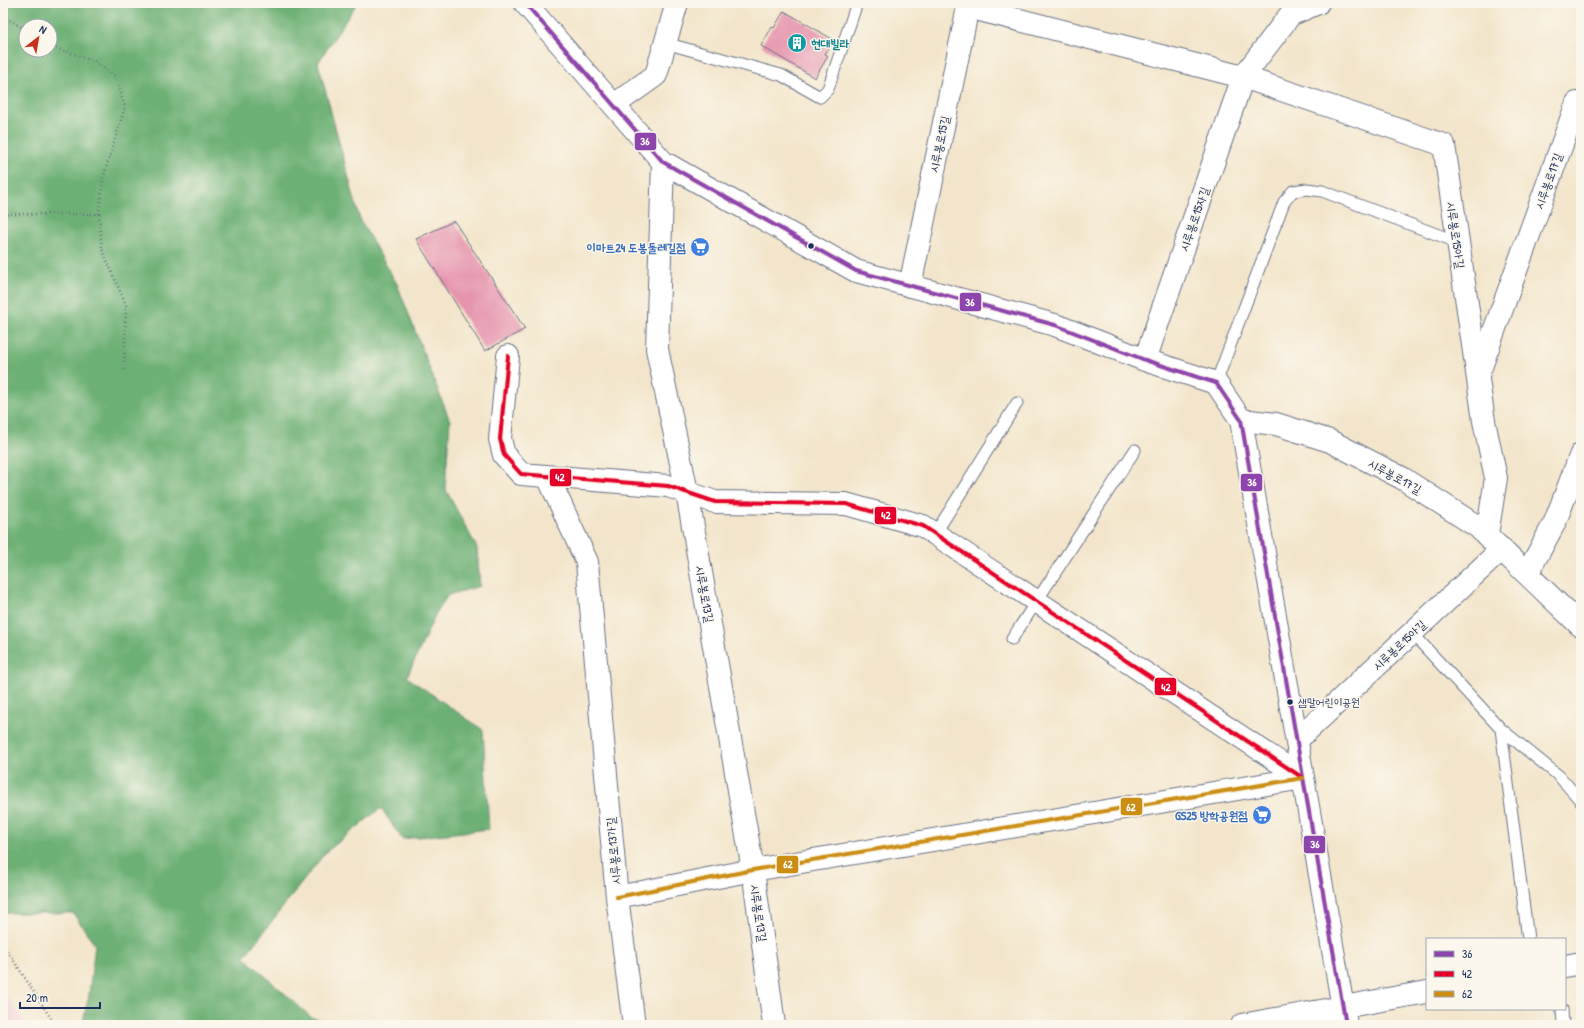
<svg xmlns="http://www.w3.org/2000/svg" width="1584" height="1028" viewBox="0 0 1584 1028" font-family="'Patrick Hand','Poor Story',sans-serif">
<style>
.built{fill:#f5cfda}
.forest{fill:#6db074;stroke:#447069;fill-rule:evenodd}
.building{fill:#e694ae}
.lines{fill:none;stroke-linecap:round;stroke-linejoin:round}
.service-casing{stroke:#676f84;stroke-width:13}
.minor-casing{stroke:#676f84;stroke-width:24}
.path{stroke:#676f84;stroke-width:2.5;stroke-dasharray:1 3;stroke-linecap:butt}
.service{stroke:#fff;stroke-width:11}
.minor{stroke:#fff;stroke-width:22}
.bus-1-casing{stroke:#fbf7ec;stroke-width:7}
.bus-2-casing{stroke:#fbf7ec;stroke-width:7}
.bus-3-casing{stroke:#fbf7ec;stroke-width:7}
.bus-1{stroke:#8e44ad;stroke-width:4}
.bus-2{stroke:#e4002b;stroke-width:4}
.bus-3{stroke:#cb8e13;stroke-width:4}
.bus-dot{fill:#1b2f5e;stroke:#fbf7ec;stroke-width:1.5}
.labels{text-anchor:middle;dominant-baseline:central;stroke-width:3;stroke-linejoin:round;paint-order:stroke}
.bus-label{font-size:11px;fill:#1b2f5e;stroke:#fbf7ec;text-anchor:start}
.culture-label{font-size:12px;font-weight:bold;fill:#0d838f;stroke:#fbf7ec;text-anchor:start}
.street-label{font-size:12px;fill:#1b2f5e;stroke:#fbf7ec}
.shop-label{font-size:12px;font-weight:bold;fill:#366cbe;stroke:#fbf7ec;text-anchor:end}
.line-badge{stroke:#fbf7ec;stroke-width:1.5}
.badge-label{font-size:11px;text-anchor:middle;font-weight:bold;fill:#fff}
</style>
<rect width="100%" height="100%" fill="#fbf7ec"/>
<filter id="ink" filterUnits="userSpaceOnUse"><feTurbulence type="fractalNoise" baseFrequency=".025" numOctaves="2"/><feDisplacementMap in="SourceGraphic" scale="8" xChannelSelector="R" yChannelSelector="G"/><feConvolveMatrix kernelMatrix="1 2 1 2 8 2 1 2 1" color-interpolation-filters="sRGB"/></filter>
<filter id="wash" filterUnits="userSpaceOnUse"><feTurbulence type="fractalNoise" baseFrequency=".012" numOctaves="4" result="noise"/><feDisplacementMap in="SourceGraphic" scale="16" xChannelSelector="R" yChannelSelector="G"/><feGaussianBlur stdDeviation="0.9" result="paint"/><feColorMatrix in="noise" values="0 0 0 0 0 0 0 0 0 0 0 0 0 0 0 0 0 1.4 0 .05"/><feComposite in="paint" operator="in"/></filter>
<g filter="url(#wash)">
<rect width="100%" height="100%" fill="#f3e5cb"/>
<path class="built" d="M3,992L26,1025H3Z"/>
<path class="forest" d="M3,3H357L318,63L360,220L397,284L450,421L445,488L477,548L480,586L448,595L436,613L407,677L483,730L489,829L402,839L381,808L325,853L244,957L312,1018L358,1025H82L89,995L95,945L73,913H3ZM26,26H50V50H26Z"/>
<g id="blocks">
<path class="building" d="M784,11L834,40L825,54L828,56L815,78L761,46L772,27L774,28Z
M454,221L525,329L485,351L416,239Z"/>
</g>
</g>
<g filter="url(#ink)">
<use href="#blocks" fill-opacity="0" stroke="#676f84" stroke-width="1"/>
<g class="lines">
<defs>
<path id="service" d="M665,43L781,75L820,97L828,89L857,3
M1216,383L1284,202L1293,191L1307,189L1322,191L1457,242
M935,534L1017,403
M1412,633L1501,729L1559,776L1581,801
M1012,639L1135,450
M1501,729L1528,939
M1562,1009L1563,1025"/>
<path id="minor" d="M525,3L663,162L856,271L1055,325L1145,360L1216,383L1241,420L1346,1025
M968,7L1243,77L1444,145L1484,421L1496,478L1487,535
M614,105L656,75L677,3
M663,162L657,349L687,492L753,870L774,1025
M910,286L968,7L965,3
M508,356L500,439L504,455L521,474L668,486L715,502L846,504L923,526L1303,778
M1145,360L1243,77L1290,15L1318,3
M1478,375L1577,103L1581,105
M1241,420L1276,424L1330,441L1402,478L1478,527L1581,626
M548,477L587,562L617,897L634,1025
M1527,574L1555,522L1581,454
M1297,740L1502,549
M617,897L753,870L1303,778
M1565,966L1581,963
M1242,1025L1427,992"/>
</defs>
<use href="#service" class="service-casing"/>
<use href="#minor" class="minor-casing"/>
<path class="path" d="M3,16L26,30
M3,214H99L103,178L125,107L115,76L94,61L50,46
M99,214L102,249L126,305L124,372
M3,944L52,1020V1025"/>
<use href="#service" class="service"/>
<use href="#minor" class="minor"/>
<defs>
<path id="bus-1" d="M525,3L663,162L856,271L1055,325L1145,360L1216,383L1241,420L1346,1025"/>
<path id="bus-2" d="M508,356L500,439L504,455L521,474L668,486L715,502L846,504L923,526L1303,778"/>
<path id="bus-3" d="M617,897L753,870L1303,778"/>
</defs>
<use href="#bus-1" class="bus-1-casing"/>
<use href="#bus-2" class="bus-2-casing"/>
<use href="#bus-3" class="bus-3-casing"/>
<use href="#bus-1" class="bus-1"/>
<use href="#bus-2" class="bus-2"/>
<use href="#bus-3" class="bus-3"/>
</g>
</g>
<defs>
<symbol id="building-disc" viewBox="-11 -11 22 22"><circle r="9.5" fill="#0f9aa8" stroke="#fbf7ec"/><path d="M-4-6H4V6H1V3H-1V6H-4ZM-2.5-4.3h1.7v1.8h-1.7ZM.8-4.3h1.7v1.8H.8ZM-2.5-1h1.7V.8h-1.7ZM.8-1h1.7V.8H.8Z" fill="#fff"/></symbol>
<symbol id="supermarket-disc" viewBox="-11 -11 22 22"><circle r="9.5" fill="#3f7fe0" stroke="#fbf7ec"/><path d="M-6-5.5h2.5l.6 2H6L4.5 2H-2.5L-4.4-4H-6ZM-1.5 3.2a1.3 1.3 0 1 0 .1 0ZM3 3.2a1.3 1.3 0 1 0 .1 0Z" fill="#fff"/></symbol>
</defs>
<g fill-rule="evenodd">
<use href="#building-disc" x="786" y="32" width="22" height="22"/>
<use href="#supermarket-disc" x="689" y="236" width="22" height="22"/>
<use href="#supermarket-disc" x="1251" y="804" width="22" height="22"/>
</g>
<g class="bus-dot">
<circle cx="811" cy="246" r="3.5"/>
<circle cx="1290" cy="702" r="3.5"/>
</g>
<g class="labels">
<g class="bus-label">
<text x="1298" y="702">샘말어린이공원</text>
</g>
<g class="culture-label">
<text x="811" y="43">현대빌라</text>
</g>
<g class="street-label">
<text transform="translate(939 144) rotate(-78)">시루봉로15길</text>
<text transform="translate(1548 181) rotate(-70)">시루봉로17길</text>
<text transform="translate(1194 219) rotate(-71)">시루봉로15자길</text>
<text transform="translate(1456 235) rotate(82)">시루봉로15아길</text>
<text transform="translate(1395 476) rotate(29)">시루봉로17길</text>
<text transform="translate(705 594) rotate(80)">시루봉로13길</text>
<text transform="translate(1399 645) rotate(-43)">시루봉로15아길</text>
<text transform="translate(613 851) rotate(-95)">시루봉로13가길</text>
<text transform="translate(759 913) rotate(82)">시루봉로13길</text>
</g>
<g class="shop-label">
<text x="686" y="247">이마트24 도봉둘레길점</text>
<text x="1248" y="815">GS25 방학공원점</text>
</g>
</g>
<g class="line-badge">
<rect x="634" y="132" width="23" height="19" rx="4" fill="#8e44ad"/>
<rect x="959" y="292" width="23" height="20" rx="4" fill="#8e44ad"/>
<rect x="549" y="468" width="23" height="19" rx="4" fill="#e4002b"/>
<rect x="1240" y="473" width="23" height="19" rx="4" fill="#8e44ad"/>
<rect x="874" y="506" width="23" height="19" rx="4" fill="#e4002b"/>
<rect x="1154" y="677" width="23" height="19" rx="4" fill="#e4002b"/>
<rect x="1120" y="797" width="23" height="19" rx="4" fill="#cb8e13"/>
<rect x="1303" y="835" width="23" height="19" rx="4" fill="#8e44ad"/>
<rect x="776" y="855" width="23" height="19" rx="4" fill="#cb8e13"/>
</g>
<g class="badge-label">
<text x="645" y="145">36</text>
<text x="970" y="306">36</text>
<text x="560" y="481">42</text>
<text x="1252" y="486">36</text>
<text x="886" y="519">42</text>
<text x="1166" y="691">42</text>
<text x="1131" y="811">62</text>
<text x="1315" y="848">36</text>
<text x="788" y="868">62</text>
</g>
<rect width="1584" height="1028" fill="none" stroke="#fbf7ec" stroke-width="16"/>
<rect x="1426" y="938" width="140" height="72" fill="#fbf7ec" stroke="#a1a7b3"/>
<rect x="1434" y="951" width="20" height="6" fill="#8e44ad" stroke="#a1a7b3"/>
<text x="1462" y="958" font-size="12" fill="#1b2f5e">36</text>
<rect x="1434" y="971" width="20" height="6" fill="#e4002b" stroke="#a1a7b3"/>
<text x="1462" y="978" font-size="12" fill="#1b2f5e">42</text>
<rect x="1434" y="991" width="20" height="6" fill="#cb8e13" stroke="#a1a7b3"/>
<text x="1462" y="998" font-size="12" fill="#1b2f5e">62</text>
<g transform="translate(38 38) rotate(31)"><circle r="19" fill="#fbf7ec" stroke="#a1a7b3"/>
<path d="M0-3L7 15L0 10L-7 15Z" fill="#c8321e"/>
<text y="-6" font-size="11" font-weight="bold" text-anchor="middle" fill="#1b2f5e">N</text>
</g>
<path d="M20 1002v6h80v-6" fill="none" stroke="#1b2f5e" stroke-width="2"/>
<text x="26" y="1002" font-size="12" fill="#1b2f5e" stroke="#fbf7ec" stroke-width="3" paint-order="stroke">20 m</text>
</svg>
